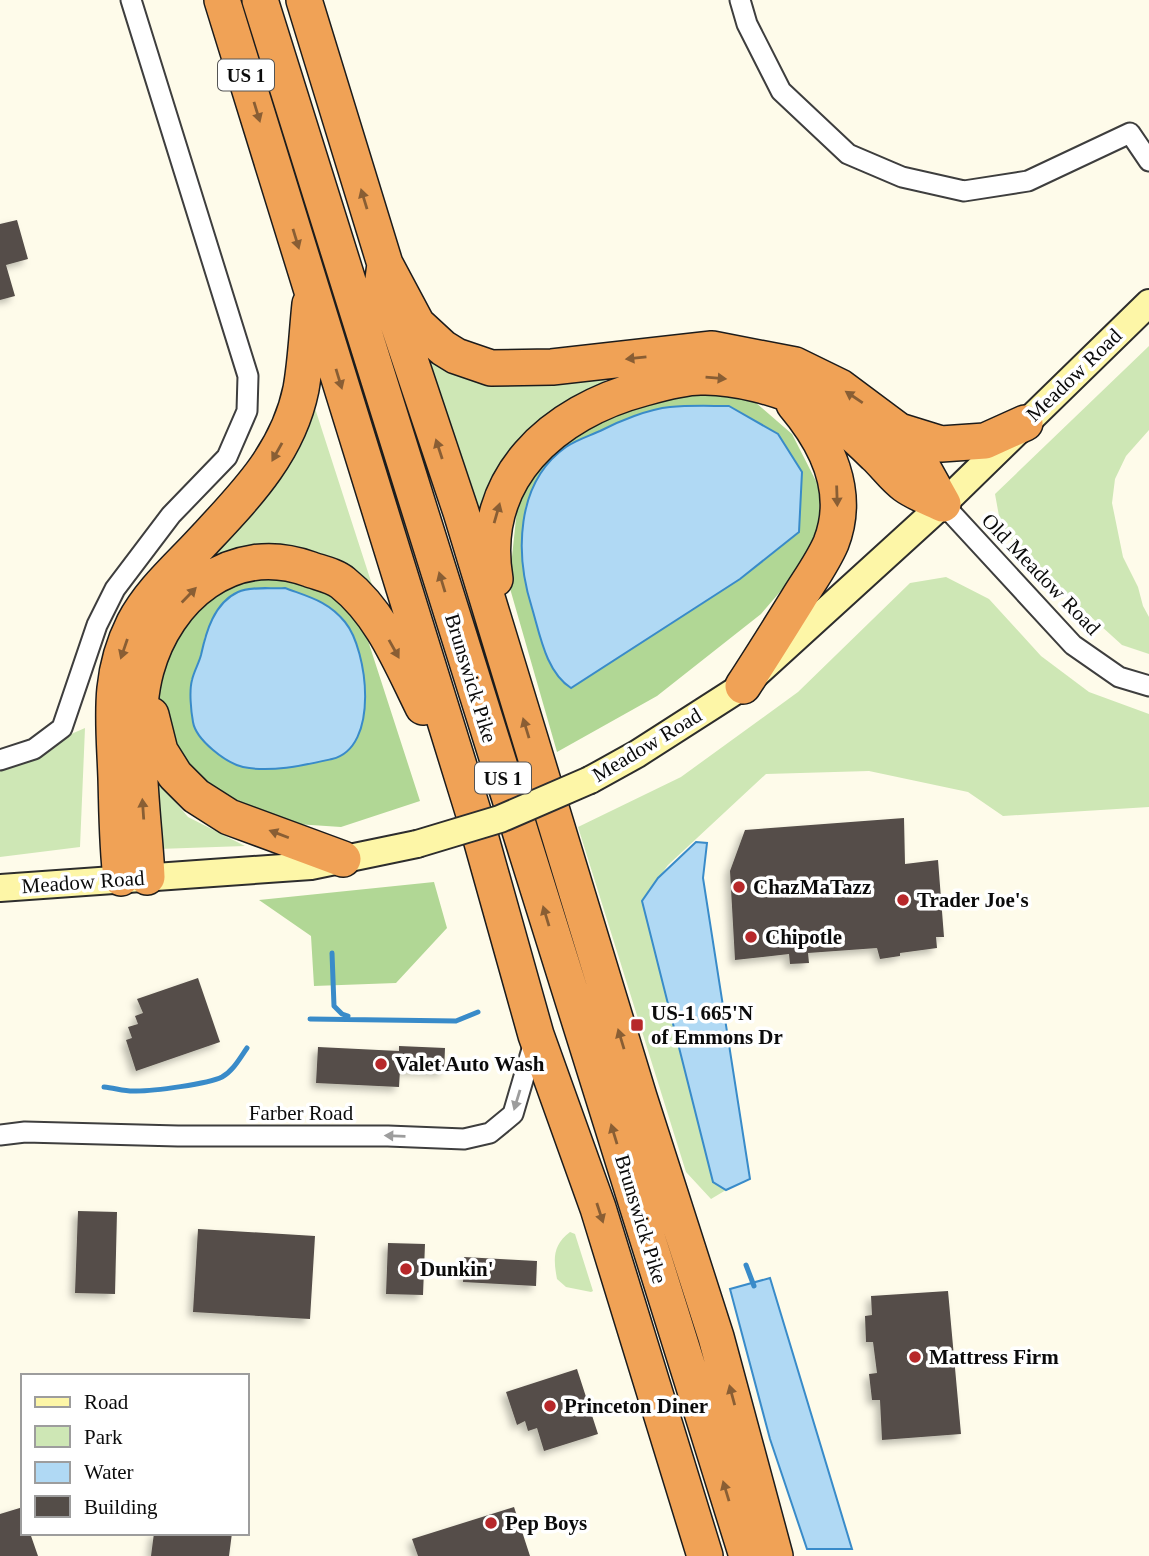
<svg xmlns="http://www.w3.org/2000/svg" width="1149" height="1556" viewBox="0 0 1149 1556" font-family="Georgia,serif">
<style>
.green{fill:#cee7b5}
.forest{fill:#b1d795;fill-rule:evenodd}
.water{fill:#b0d9f4;stroke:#398bc9;stroke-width:2}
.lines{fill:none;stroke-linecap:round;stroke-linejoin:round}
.stream{stroke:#398bc9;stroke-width:5}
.building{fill:#544d48;filter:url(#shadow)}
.street-casing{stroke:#3e3e3e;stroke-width:23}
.secondary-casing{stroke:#2d2d2d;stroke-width:30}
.highway-casing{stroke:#1c1c1c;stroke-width:38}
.street{stroke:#fff;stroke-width:19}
.secondary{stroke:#fdf6a7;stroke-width:26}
.highway{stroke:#f0a256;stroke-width:35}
.secondary-bridge-casing{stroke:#2d2d2d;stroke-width:30;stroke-linecap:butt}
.secondary-bridge{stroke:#fdf6a7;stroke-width:26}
.oneway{fill:#895e34}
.oneway2{fill:#9d9d9d}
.poi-dot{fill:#b7282a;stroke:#fff;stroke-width:2.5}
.labels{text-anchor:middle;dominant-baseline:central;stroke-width:7;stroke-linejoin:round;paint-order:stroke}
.shield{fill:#fff;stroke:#545454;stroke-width:2}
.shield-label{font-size:19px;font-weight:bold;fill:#0b0b0b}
.street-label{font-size:21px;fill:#0b0b0b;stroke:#fff}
.poi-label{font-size:21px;font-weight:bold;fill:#0b0b0b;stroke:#fff;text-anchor:start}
</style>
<defs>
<filter id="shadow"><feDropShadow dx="-4.5" dy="4.5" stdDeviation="3.5" flood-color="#0004"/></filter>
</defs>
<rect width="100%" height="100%" fill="#fefbea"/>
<path class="green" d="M1149,346V430L1126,456L1115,479L1112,503L1123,557L1138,587L1143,606L1149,617V654L1122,645L1036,567L1001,527L995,494Z
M420,348L614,375L554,413L512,449L479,516Z
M312,399L377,600L191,568Z
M946,577L989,599L1041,656L1089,692L1149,714V807L1003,816L968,792L869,771L766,774L668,865L642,901L713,1182L726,1190L711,1199L686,1172L578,827L681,777L798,692L910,583Z
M85,728L80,847L0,857V765Z
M151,773L188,817L245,846L158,849Z
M570,1232L575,1234L593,1291L591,1292L566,1287L557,1279C553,1258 553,1245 570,1232Z"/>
<path class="forest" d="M709,392L755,402L792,434L821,491L816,550L761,614L657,696L557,752L509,585L518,500L544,448L636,400ZM526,505L740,579L571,688L522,564V532Z
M256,569L316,578L361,619L420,801L341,827L281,823L197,784L165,744L151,678L169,628ZM205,636L358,652L191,681L200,659Z
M434,882L447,928L396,983L314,986L311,936L259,900Z"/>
<path class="water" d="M729,406L778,434L802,472L799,532L740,579L571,688C546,672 540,635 532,608C515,555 515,483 566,447C576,440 589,436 600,431C619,421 649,409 670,407C690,405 710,406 729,406Z
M285,588C309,597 328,601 345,622C368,650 380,748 332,759C305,765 271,773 243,767C226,763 196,740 193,722C191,711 189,691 192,680C194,671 199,663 201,655C206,632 214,603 238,592C251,586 271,589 285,588Z
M696,842L707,843L703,878L750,1179L726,1190L713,1182L642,901L658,878Z
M770,1278L852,1549H807L770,1439L730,1289Z"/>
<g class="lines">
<path class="stream" d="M332,953L334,1006L342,1014L348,1016
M310,1019L456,1021L478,1012
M104,1087C115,1088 126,1092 136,1091C154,1091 208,1084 222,1077C233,1071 240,1058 247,1048
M746,1265L754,1286"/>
</g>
<path class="building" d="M17,220L28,259L6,265L15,296L0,300V224Z
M904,818L905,864L938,860L944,937H936L937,948L900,953V956L880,959L877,948L808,953L809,963L790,964L789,954L735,960L730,871L745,830Z
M198,978L220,1042L136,1071L126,1040L132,1038L128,1027L138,1024L135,1016L143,1013L137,999Z
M399,1046L445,1048L444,1072L400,1070L399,1087L316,1083L318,1047L399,1051Z
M78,1211L117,1212L115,1294L75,1293Z
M198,1229L315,1236L310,1319L193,1312Z
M388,1243L425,1244L423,1295L386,1294Z
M464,1257L537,1261L536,1286L463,1282Z
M948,1291L961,1434L882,1440L880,1400H872L869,1374L877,1373L873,1342H866L865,1316L872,1315L871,1296Z
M577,1369L598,1434L544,1451L537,1428L528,1431L525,1421L517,1425L506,1392Z
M23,1507V1533H30L38,1556H0V1514Z
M514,1507L530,1556H418L412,1539Z
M154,1533H232L229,1556H151Z"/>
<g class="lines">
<defs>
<path id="street" d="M740,0L747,24L781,91L848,154L902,177L964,191L1028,181L1130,133L1149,161
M943,504L1073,645L1119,677L1149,686
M0,760L34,749L62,728L97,625L115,589L171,515L227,457L247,411L248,376L131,0
M0,1135L25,1132L178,1136H388L464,1139L490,1133L513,1114L535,1039"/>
<path id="secondary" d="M590,780L637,754L743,686L943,504L1149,303
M0,888L311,866L417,844"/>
<path id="highway" d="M222,0L476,821L536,1035L598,1208L705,1556
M260,0L747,1556
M304,0L385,264L417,324L443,348L456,356L491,368L552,367L712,349L795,365L840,387L899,431L919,461L943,504
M385,264L383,279L461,512L639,1097L716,1337L775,1556
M899,431L941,444L985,441L1025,423
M495,579C478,478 553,412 644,388C662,383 683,377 701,377C734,376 780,388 809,403C833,415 856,436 875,455C885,464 894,477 905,485C916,493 930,498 943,504
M743,686C762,657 780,628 798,599C809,581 823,562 831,543C851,492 827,443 794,404
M151,715L160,751L175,775L196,796L229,817L343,859
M147,877C144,816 130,729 146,670C166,597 232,541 309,569C320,573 335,576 343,583C382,614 401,663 423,707
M121,878C117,845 117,812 116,778C114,721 107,677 134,623C150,592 179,567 202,542C245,496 288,453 301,389C306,361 307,332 310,304"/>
</defs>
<use href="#street" class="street-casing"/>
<use href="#secondary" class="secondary-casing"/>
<use href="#highway" class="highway-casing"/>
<use href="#street" class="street"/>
<use href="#secondary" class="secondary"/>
<use href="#highway" class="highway"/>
<defs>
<path id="secondary-bridge" d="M417,844L500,819L590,780"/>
</defs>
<use href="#secondary-bridge" class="secondary-bridge-casing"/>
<use href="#secondary-bridge" class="secondary-bridge"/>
</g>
<defs><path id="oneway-solid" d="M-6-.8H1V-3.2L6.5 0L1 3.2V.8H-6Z" transform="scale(1.75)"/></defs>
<g class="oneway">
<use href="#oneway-solid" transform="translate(257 112) rotate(73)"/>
<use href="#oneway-solid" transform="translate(364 199) rotate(-107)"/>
<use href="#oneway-solid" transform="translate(296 239) rotate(73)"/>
<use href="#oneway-solid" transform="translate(636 358) rotate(174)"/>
<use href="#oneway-solid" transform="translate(716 378) rotate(5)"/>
<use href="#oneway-solid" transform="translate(339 379) rotate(73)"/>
<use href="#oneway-solid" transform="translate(854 397) rotate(-146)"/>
<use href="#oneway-solid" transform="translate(439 449) rotate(-108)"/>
<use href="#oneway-solid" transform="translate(277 452) rotate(119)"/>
<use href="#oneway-solid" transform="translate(837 496) rotate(88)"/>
<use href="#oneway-solid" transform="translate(497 513) rotate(-74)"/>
<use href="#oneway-solid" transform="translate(442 582) rotate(-107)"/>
<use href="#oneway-solid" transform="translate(189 595) rotate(-46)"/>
<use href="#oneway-solid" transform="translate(124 649) rotate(109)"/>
<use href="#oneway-solid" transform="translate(394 649) rotate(61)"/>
<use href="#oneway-solid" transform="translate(526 728) rotate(-107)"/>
<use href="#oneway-solid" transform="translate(143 809) rotate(-94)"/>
<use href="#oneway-solid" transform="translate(279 834) rotate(-159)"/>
<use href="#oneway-solid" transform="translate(546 916) rotate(-107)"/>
<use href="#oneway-solid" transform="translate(621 1039) rotate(-107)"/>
<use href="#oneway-solid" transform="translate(614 1134) rotate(-107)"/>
<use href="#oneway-solid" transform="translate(600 1213) rotate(72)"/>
<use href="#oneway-solid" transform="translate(732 1395) rotate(-105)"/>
<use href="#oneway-solid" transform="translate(726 1491) rotate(-107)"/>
</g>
<g class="oneway2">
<use href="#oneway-solid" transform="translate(517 1100) rotate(107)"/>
<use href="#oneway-solid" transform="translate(395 1136) rotate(-178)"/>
</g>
<g class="poi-dot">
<circle cx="739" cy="887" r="7"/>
<circle cx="903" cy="900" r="7"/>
<circle cx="751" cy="937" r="7"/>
<rect x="630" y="1018" width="14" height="14" rx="3.5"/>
<circle cx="381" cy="1064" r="7"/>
<circle cx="406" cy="1269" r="7"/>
<circle cx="915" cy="1357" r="7"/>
<circle cx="550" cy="1406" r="7"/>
<circle cx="491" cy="1523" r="7"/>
</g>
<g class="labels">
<g class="shield">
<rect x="218" y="59.5" width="56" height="31" rx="5"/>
<rect x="475" y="762.5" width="56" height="31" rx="5"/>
</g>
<g class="shield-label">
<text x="246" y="75">US 1</text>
<text x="503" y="778">US 1</text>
</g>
<g class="street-label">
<text transform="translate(1074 375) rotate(-44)">Meadow Road</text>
<text transform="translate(1041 574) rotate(46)">Old Meadow Road</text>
<text transform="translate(471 678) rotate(73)">Brunswick Pike</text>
<text transform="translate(647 745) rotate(-31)">Meadow Road</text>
<text transform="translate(83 882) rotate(-4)">Meadow Road</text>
<text x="301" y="1113">Farber Road</text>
<text transform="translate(641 1219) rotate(73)">Brunswick Pike</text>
</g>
<g class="poi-label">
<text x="753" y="887">ChazMaTazz</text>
<text x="917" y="900">Trader Joe's</text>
<text x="765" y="937">Chipotle</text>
<text x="651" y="1013">US-1 665'N<tspan x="651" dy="24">of Emmons Dr</tspan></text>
<text x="395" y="1064">Valet Auto Wash</text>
<text x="420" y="1269">Dunkin'</text>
<text x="929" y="1357">Mattress Firm</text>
<text x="564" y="1406">Princeton Diner</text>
<text x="505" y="1523">Pep Boys</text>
</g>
</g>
<rect x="21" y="1374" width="228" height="161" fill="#ffffff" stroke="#9d9d9d" stroke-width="2"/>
<rect x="35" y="1397" width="35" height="10" fill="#fdf6a7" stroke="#9d9d9d" stroke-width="2"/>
<text x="84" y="1409" font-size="21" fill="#0b0b0b">Road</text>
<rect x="35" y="1426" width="35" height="21" fill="#cee7b5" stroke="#9d9d9d" stroke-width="2"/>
<text x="84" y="1444" font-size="21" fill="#0b0b0b">Park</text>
<rect x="35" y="1462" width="35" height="21" fill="#b0d9f4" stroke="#9d9d9d" stroke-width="2"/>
<text x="84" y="1479" font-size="21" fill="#0b0b0b">Water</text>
<rect x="35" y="1496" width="35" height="21" fill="#544d48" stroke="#9d9d9d" stroke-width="2"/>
<text x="84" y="1514" font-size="21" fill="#0b0b0b">Building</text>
</svg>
